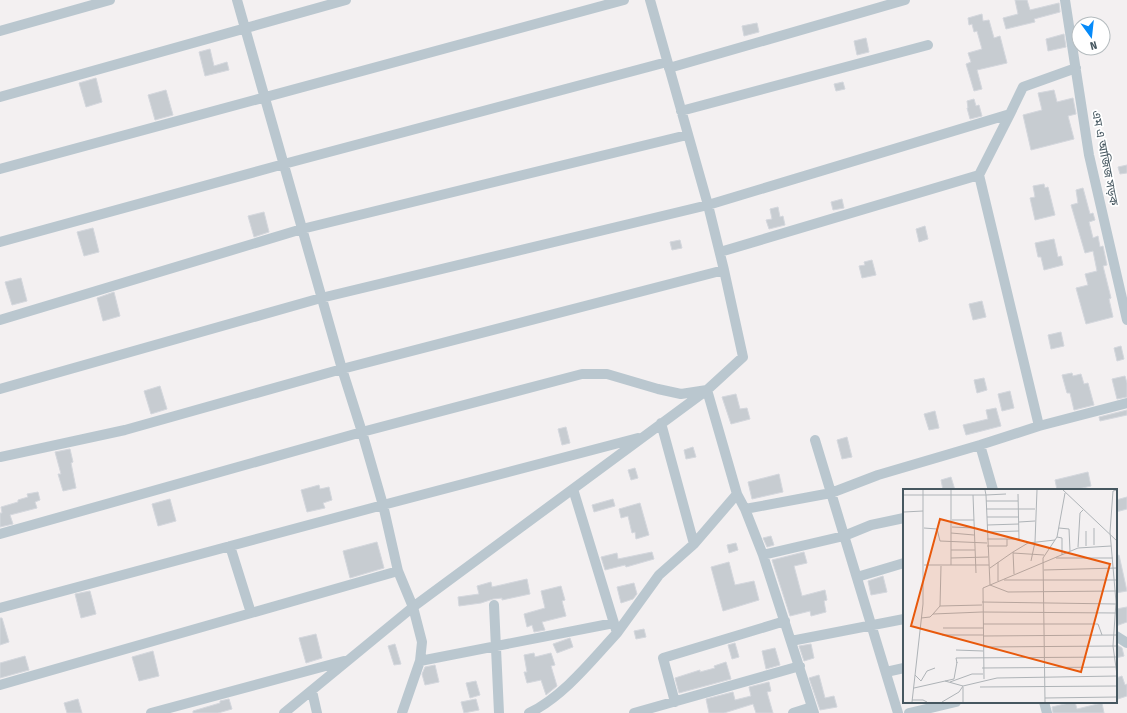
<svg xmlns="http://www.w3.org/2000/svg" width="1127" height="713" viewBox="0 0 1127 713" font-family="'Fira Sans Condensed','Noto Sans Bengali',sans-serif">
<style>
.building{fill:#c7ccd1;stroke:#d4d7dd}
.lines{fill:none;stroke-linecap:round;stroke-linejoin:round}
.minor{stroke:#bac7cf;stroke-width:10}
.labels{text-anchor:middle;dominant-baseline:central;stroke-width:3.5;stroke-linejoin:round;paint-order:stroke}
.street-label{font-size:12px;fill:#465760;stroke:#fff}
.inset-road{fill:none;stroke:#aeb3b7;stroke-width:1}
.view{fill:#e8590c;fill-opacity:0.15;stroke:#e8590c;stroke-width:2}
.inset-edge{fill:none;stroke:#465760;stroke-width:2}
</style>
<rect width="100%" height="100%" fill="#f3f0f1"/>
<path class="building" d="M1015,0H1027L1030,10L1059,3L1060,12L1034,19L1035,22L1006,29L1003,18L1018,14Z
M982,14L983,21L989,20L994,38L1000,36L1007,63L977,70L982,89L974,91L966,64L971,62L968,53L982,49L977,31L974,32L972,24L969,25L968,18Z
M757,23L759,32L744,36L742,26Z
M1064,34L1066,47L1048,51L1046,39Z
M866,38L869,52L857,55L854,41Z
M210,49L214,66L227,62L229,70L205,76L199,52Z
M96,78L102,102L86,107L79,83Z
M843,82L845,89L836,91L834,84Z
M166,90L173,115L155,120L148,95Z
M1054,90L1057,102L1073,98L1076,114L1068,116L1074,139L1031,150L1023,115L1042,110L1038,93Z
M974,99L976,106L979,105L982,116L970,119L967,108H968L967,101Z
M1127,165V173L1120,174L1118,167Z
M1044,184L1045,188L1048,187L1055,215L1035,220L1030,198L1035,197L1033,186Z
M1083,188L1090,214L1093,213L1095,220L1089,222L1093,238L1098,236L1100,247L1103,246L1107,265L1103,266L1111,298L1109,299L1113,317L1086,324L1076,288L1088,285L1085,274L1097,271L1093,251L1085,253L1071,205L1078,203L1076,190Z
M842,199L844,208L833,210L831,202Z
M778,207L780,217L783,216L785,225L769,229L766,220L772,219L770,209Z
M264,212L269,232L254,237L248,216Z
M925,226L928,239L919,242L916,229Z
M93,228L99,252L84,256L77,232Z
M1054,239L1058,257L1061,256L1063,265L1044,270L1041,257H1038L1035,243Z
M680,240L682,248L672,250L670,242Z
M872,260L876,275L862,278L859,266L865,265L864,262Z
M21,278L27,301L12,305L5,282Z
M114,292L120,316L103,321L97,298Z
M982,301L986,317L973,320L969,304Z
M1061,332L1064,346L1051,349L1048,335Z
M1121,346L1124,359L1117,361L1114,348Z
M1072,373L1073,376L1081,374L1084,384L1088,383L1094,405L1074,410L1070,393H1067L1062,375Z
M1125,376L1127,383V397L1117,399L1112,379Z
M984,378L987,390L977,393L974,380Z
M160,386L167,409L151,414L144,391Z
M1010,391L1014,408L1002,411L998,394Z
M736,394L740,409L747,408L750,419L731,424L722,397Z
M996,408L1001,426L966,435L963,425L988,419L986,410Z
M1127,410V415L1100,421L1099,417Z
M935,411L939,428L929,430L924,414Z
M566,427L570,443L562,445L558,429Z
M847,437L852,457L842,459L837,440Z
M693,447L696,457L686,459L684,450Z
M70,449L73,462L71,463L76,488L63,491L58,474H61L55,452Z
M635,468L638,478L631,480L628,470Z
M1088,472L1091,486L1074,490H1057L1055,480Z
M779,474L783,492L752,499L748,482Z
M951,477L955,490H943L941,480Z
M319,485L320,489L329,487L332,500L323,503L325,508L307,512L301,490Z
M38,492L40,500L35,502L37,508L10,515L13,524L0,527V513H2L1,507L18,502V500L28,497L27,494Z
M1127,497V509L1116,512V500Z
M170,499L176,521L158,526L152,504Z
M613,499L615,506L594,512L592,505Z
M640,503L649,535L636,539L635,532L632,533L628,516L621,518L619,509Z
M771,536L774,545L767,547L763,538Z
M377,542L384,568L350,578L343,551Z
M736,543L738,550L729,553L727,545Z
M652,552L654,559L626,567L625,565L605,570L601,557L617,553L618,559Z
M804,552L807,563L794,566L802,596L825,590L827,600L824,601L826,612L811,616L810,611L790,616L772,560Z
M1119,555L1127,591L1116,593V556Z
M729,562L735,585L754,581L759,600L723,611L711,567Z
M883,576L887,592L871,595L868,581Z
M527,579L530,594L502,600V598L493,599L481,603L459,606L458,597L479,594L477,586L491,582L492,587Z
M634,583L637,594L633,599L621,603L617,587Z
M561,586L565,600L562,601L566,616L542,622L545,630L534,632L532,625L527,627L524,614L545,608L541,591Z
M90,591L96,614L81,618L75,594Z
M1127,607V622L1116,626V609Z
M0,618H2L9,642L0,645Z
M644,629L646,637L636,639L634,631Z
M316,634L322,658L306,663L299,638Z
M570,638L573,647L557,653L553,644Z
M735,643L739,657L732,659L728,645Z
M395,644L401,664L394,665L388,646Z
M811,644L814,658L804,661L799,646Z
M1116,644L1122,648L1124,656L1116,658Z
M775,648L780,665L766,669L762,651Z
M153,651L159,676L139,681L132,657Z
M534,653L535,657L551,653L555,665L551,666L557,686L546,695L541,680L527,683L524,672H527L524,655Z
M25,656L29,670L0,678V663Z
M726,662L731,679L679,693L675,678L700,670V672L715,668L714,666Z
M435,665L439,682L425,685L422,674L425,667Z
M819,675L825,698L834,696L837,707L820,710L809,678Z
M1122,676L1125,685L1127,684V696L1118,699L1116,689V678Z
M476,681L480,695L470,698L466,683Z
M769,682L771,691L767,692L773,713H756L753,704L724,713H709L706,699L733,692L735,700L751,696L749,687Z
M78,699L82,713H67L64,703Z
M229,699L232,709L218,713H193V711L220,703V701Z
M476,699L479,710L464,713L461,702Z
M1073,702H1075L1077,709L1102,703L1104,713H1053L1052,707Z"/>
<g class="lines">
<path class="minor" d="M237,0L342,369L362,432L383,505L398,571L413,607L422,642L420,661L402,713
M1065,0L1089,155L1127,320
M0,31L110,0
M669,68L905,0
M0,97L346,0
M681,111L928,45
M0,169L624,0
M979,175L1039,426
M0,242L284,164L667,62
M720,252L979,175L1010,114
M0,320L302,229L687,135
M0,389L321,298L708,205L1010,114L1023,87L1076,68
M661,423L694,544
M815,440L898,713
M980,445L993,490
M0,457L125,430L342,369L724,270
M745,509L831,493L878,475L980,445L1039,426L1127,403
M0,534L362,432L582,374H607L658,389L681,394L707,390L737,494L745,509L763,555L814,713
M230,546L251,613
M763,555L844,536L871,525L904,518
M857,577L904,563
M494,605L499,713
M0,608L383,505L638,438
M617,633L659,575L694,544L737,494
M1116,636L1127,643
M791,641L904,619
M420,661L614,623
M886,672L904,668
M0,685L398,571
M312,691L317,713
M675,702L663,658L785,621
M1044,702L1047,713
M151,713L344,661
M284,713L413,607L707,390L743,357L724,270L708,205L650,0
M529,713C563,697 592,660 617,633L573,489
M634,713L800,666
M793,713L812,707
M909,713L956,702"/>
</g>
<g class="labels">
<g class="street-label">
<text transform="translate(1105 158) rotate(79)">এম এ আজিজ সড়ক</text>
</g>
</g>
<g transform="translate(903 489)">
<rect width="214" height="214" fill="#f3f0f1"/>
<path class="inset-road" d="M82,1L83,6L103,5M160,1L214,52M214,1L210,2L207,43L213,113L210,157L214,186M0,6H83L87,96L105,103L214,102M70,6L73,84M83,12H115M83,20H132M1,23L20,22M84,28H115M49,31H71M116,33L132,32M84,36L116,35M49,38L71,39M21,39L34,40L37,52L84,54M156,39L166,40L167,62M183,42V57M84,43L116,42M48,44L71,46M154,48L159,49V66M84,50H116L115,5M191,56V39M84,57H104V50M175,58L177,24L180,21M48,61H72M110,64L141,66M48,69L85,68M153,69H210M128,72L132,53L134,1M95,73V92M21,76H86M48,76V1M87,79L110,63M141,81L214,79M111,85L110,63L125,54L152,51M101,91H214M79,113L213,115M37,117L38,77M30,125L37,117L79,116M18,129L27,128L30,125L79,123L214,124M80,135H195L199,146M40,139H80M39,146H80M80,147L214,146M80,158L214,157M53,161L80,162M54,174L53,169L214,168M79,179L214,178M12,186L18,192L24,182L32,179M81,190L80,99L175,59L208,57M42,192L60,197L94,189L214,187M47,193L69,185H80M77,198L214,197M11,199L51,190L54,173M142,209L214,208M9,211H20L24,213M9,213L20,115V1M39,213L56,203L60,197M60,213V198M142,213L140,69L154,48L162,4"/>
<path class="view" d="M37,30L207,75L178,183L8,137Z"/>
<rect width="214" height="214" class="inset-edge"/>
</g>
<g transform="translate(1091 36) rotate(165)"><circle r="19" fill="#ffffff" stroke="#b5bcbf"/>
<path d="M0-3L7 15L0 10L-7 15Z" fill="#058af9"/>
<text y="-6" font-size="11" font-weight="bold" text-anchor="middle" fill="#465760">N</text>
</g>
</svg>
